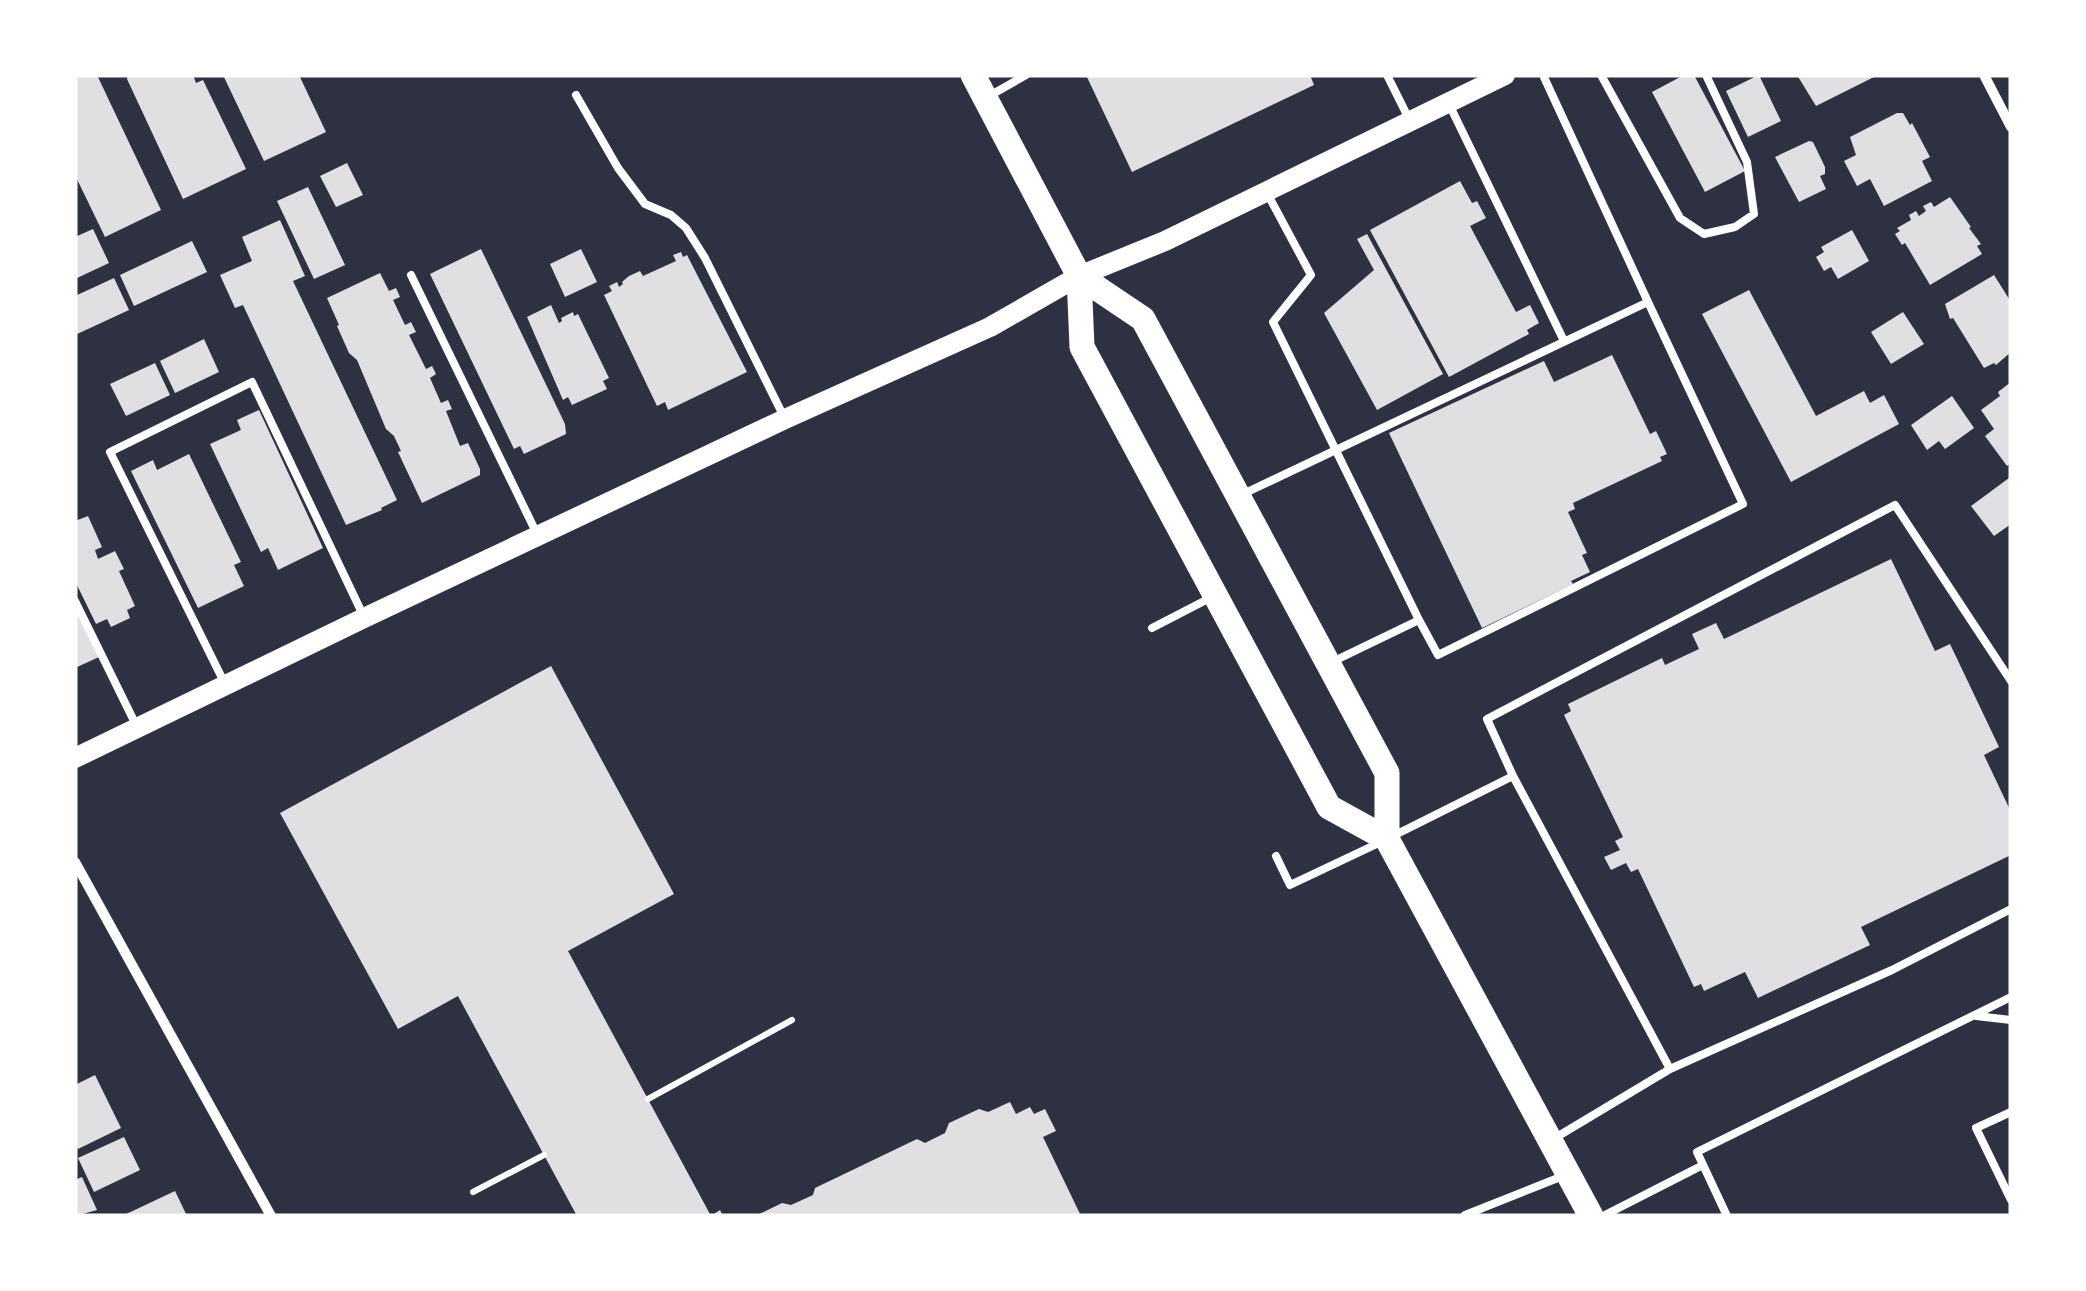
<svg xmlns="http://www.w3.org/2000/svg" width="2086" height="1291" viewBox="0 0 2086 1291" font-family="Montserrat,sans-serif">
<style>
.building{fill:#e0e0e3}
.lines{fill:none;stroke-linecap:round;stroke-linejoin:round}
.path{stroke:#fff;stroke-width:6}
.service{stroke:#fff;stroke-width:8}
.minor{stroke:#fff;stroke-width:10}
.secondary{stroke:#fff;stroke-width:20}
.primary{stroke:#fff;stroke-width:25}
</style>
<rect width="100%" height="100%" fill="#2d3142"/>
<path class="building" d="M75,75H97L161,210L105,237L75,175Z
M128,75H193L196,83L203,80L246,169L183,199L127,79Z
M223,75H299L326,132L264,161Z
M1086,75H1310L1314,85L1132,172Z
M1684,75H1694L1745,171L1705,192L1652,92Z
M1759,75L1781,121L1748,137L1726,91Z
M1797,75H1878L1816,106Z
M1897,113H1903L1910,125L1912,123L1930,157L1922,161L1932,181L1884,206L1870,179L1857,186L1844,161L1856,155L1850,137Z
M1809,141L1813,142L1825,167V174L1820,176L1826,189L1799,202L1775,157Z
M347,163L363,195L336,207L320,176Z
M1460,181L1472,203L1477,201L1486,218L1470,226L1516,312L1530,305L1539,323L1527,330L1529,334L1449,377L1370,230Z
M308,187L345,265L314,279L277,201Z
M1950,197L1971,227L1969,228L1981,244L1977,246L1982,254L1930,285L1905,243L1902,245L1895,234L1900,231L1897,228L1911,220L1909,215L1916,211L1919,216L1926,211L1923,206L1931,202L1934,207Z
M280,220L305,276L293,281L397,500L381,508L382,510L346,525L243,305L235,308L220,275L252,261L242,237Z
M93,229L109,263L75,279V237Z
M1852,230L1869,261L1838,279L1831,267L1824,271L1816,257L1824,252L1821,247Z
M1367,234L1443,374L1377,410L1324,313L1374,270L1357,239Z
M192,241L207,272L134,306L120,275Z
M481,249L565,424L566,434L524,454L520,446L514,449L430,274Z
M581,249L597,282L565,297L550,264Z
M681,252L683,257L687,255L747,372L668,410L665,402L657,406L604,295L612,291L609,286L617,282L619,287L623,284L622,282L629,276L640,271L643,276L676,261L673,255Z
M380,273L389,291L396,288L400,297L393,300L405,325L411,322L416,332L409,335L426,369L432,366L436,374L430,378L441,403L448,400L452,409L446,411L460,446L468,443L480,469V475L422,503L398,452L401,451L394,436L386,429L357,360L349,353L337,326L339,325L327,298Z
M1994,275L2011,302V352L1996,365L1994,363L1984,368L1953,318L1950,319L1945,304Z
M114,278L129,310L75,335V296Z
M1749,290L1816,416L1864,391L1870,403L1884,395L1899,424L1791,482L1702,314Z
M551,305L559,323L562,321L561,318L573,312L574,316L578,314L609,378L603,381L607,389L572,405L568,397L563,400L527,317Z
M1903,312L1924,344L1891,364L1871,332Z
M204,339L219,372L175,393L160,361Z
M1612,355L1650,434L1656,431L1667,454L1660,457L1662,461L1573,503L1575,509L1568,512L1587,553L1582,555L1590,572L1571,581L1573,584L1482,628L1389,433L1544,361L1554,382Z
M155,363L170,395L126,416L110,384Z
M2011,382V463L2007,466L1985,436L1994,429L1981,410L2000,396L1998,392Z
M1952,396L1974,428L1945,449L1939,441L1927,450L1911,425Z
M259,410L323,548L278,570L268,548L261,552L210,444L241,430L237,420Z
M189,454L241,562L234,565L244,586L198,608L131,471L153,460L157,470Z
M2009,478L2011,524L1994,536L1971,506Z
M88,516L102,547L95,550L98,559L115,551L124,569L119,571L135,606L127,610L130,618L111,627L107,619L96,624L75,581V521Z
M1891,559L1935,651L1950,644L1999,747L1984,755L2011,812V855L1861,927L1870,945L1758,998L1745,972L1704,991L1701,984L1694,987L1638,869L1631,872L1626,863L1611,870L1604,857L1620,850L1615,841L1623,837L1564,715L1571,711L1568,704L1662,658L1665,665L1699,649L1692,634L1716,623L1724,639Z
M75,607L99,657L75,668Z
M551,666L674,894L568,951L711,1216L720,1210L723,1216H577L458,996L398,1029L280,813Z
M95,1075L121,1128L78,1149L75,1142V1085Z
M1010,1102L1016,1114L1030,1107L1034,1114L1045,1109L1056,1131L1043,1137L1081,1216H755L782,1203L791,1205L813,1195L815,1188L917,1139L925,1143L945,1133L949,1123L979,1109L988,1112Z
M124,1137L140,1170L94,1192L78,1158Z
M82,1177L97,1210L75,1216V1180Z
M175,1191L187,1216H122Z"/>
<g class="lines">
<path class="path" d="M648,1099L792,1020
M473,1192L544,1155"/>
<path class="service" d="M1387,75L1408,117
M1601,75L1680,218L1704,234L1735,227L1754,214L1747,162L1706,75
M576,95L618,168L645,204L671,215L686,228L705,258L784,417
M991,95L1026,75
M1448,102L1564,341
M1267,193L1311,275L1273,322L1419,620
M411,275L536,532
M1243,494L1648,302L1543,75
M75,601L136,725
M1152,628L1210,598
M1332,662L1419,620L1438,655L1743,504L1648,302
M224,682L110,452L252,382L364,617
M1513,776L1487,719L1895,505L2011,681
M1393,836L1513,776L1670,1069L1555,1138
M1276,856L1290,885L1381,842
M1976,1016L2011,1020
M1670,1069L1892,970L2011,909
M2011,1112L1976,1128L2011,1200
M1465,1215L1563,1176
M1603,1216L1703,1165
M1727,1216L1697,1152L2011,997"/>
<path class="minor" d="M1984,75L2011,127
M75,862L271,1216"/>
<path class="secondary" d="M75,758L364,618L785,419L990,327L1079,276L1165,241L1505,75"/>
<path class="primary" d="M973,75L1079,276L1082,347L1329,807L1387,839
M1079,276L1143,319L1387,773V839L1591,1216"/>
</g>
<rect width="2086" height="1291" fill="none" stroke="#ffffff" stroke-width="155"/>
</svg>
